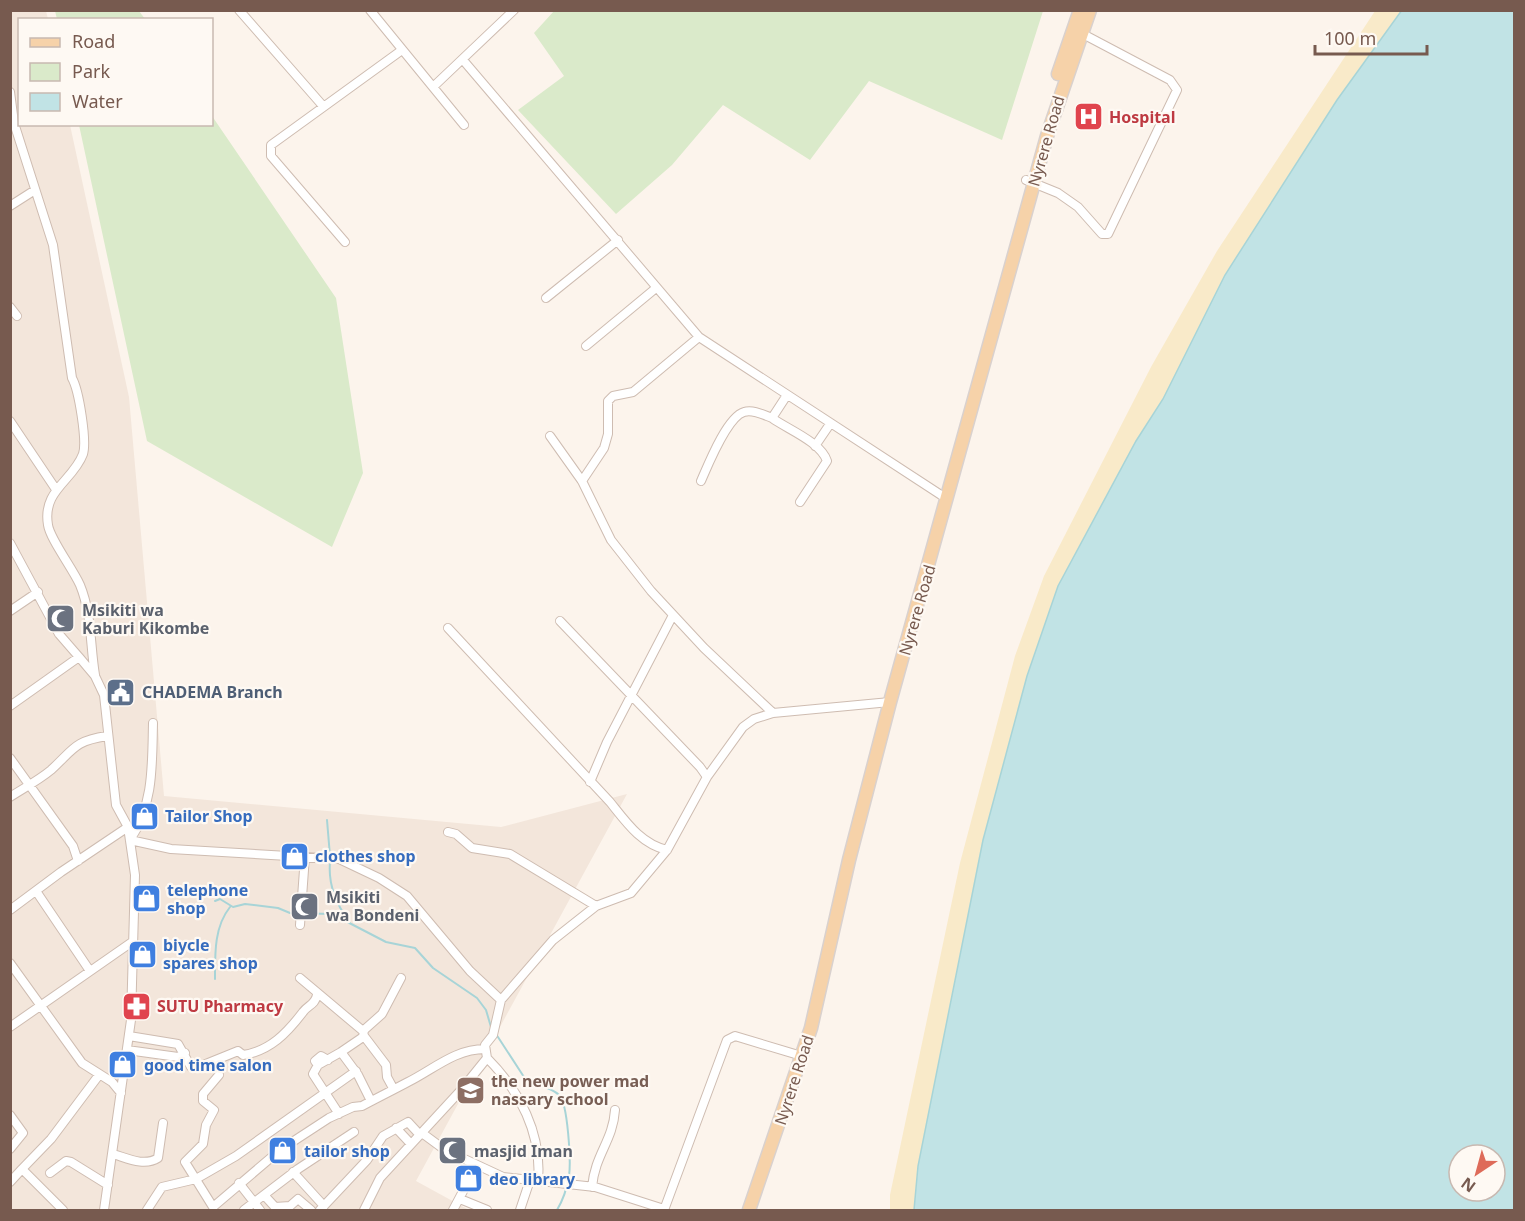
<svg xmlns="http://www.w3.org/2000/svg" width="1525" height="1221" viewBox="0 0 1525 1221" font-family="'Noto Sans',sans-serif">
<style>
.residential{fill:#f3e6db}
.green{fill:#daeaca}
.sand{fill:#f9eac9}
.water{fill:#c1e3e5;stroke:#a7d4d7;stroke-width:1.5;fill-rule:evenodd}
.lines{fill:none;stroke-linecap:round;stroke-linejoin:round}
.stream{stroke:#a7d4d7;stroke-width:2}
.street-casing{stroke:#cebcb1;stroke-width:10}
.primary-casing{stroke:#d9d1ce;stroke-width:15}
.street{stroke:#fff;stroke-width:8}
.primary{stroke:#f6d2a9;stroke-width:12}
.labels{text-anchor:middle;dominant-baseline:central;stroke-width:4.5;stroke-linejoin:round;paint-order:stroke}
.health-label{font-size:16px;font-weight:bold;fill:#be3a42;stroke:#fef9f3;text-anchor:start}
.street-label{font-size:16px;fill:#775a4f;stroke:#fef9f3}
.worship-label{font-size:16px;font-weight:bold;fill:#5b616d;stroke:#fef9f3;text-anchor:start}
.service-label{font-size:16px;font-weight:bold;fill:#4e5e75;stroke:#fef9f3;text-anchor:start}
.shop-label{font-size:16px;font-weight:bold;fill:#366cbe;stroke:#fef9f3;text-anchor:start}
.education-label{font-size:16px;font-weight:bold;fill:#785e54;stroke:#fef9f3;text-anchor:start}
</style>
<rect width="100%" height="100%" fill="#fcf4ec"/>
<path class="residential" d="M10,11H46L48,19L20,20V124L70,125L129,397L164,796L501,827L627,794L416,1181L469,1210H11Z"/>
<path class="green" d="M55,11H139L145,19H57Z
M554,11V10L1043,11L1002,140L869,81L810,160L723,105L672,165L616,214L518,110L564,76L534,33Z
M212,116L336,298L363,473L332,547L147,441L79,125L212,124Z"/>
<path class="sand" d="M1375,11H1402L1337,100L1225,275L1163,399L1136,441L1058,586L1027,676L983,840L918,1166L914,1210H890V1195L960,863L1015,656L1044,576L1151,367L1217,251Z"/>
<path class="water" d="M1402,10L1514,11V1210H914L918,1166L983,840L1027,676L1058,586L1136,441L1163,399L1225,275L1337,100ZM1459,1155H1495V1191H1459Z"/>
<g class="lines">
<path class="stream" d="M327,820L330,856
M330,862C328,884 335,902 348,920
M215,901L220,899L233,907L245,904L278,908L290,913L332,914L386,942L415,948L433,968L477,998L486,1010L491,1027
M215,979C215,954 214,927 230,907
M496,1034L524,1077C534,1087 549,1085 559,1095C568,1103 571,1162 569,1176C567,1188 563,1200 557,1210"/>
<defs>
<path id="street" d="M239,10L323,106
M370,10L464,125
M463,60L699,337L941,495
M433,87L514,10
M10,92L14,123L53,245L72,378C79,390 87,441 83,454C73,481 42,490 48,525C50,539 73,569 80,585C92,614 90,645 95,675
M1026,180L1058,193L1078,207L1102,234H1108L1177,90L1170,80L1081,33
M10,206L35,190
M345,242L271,156V145L402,50
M546,298L618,240
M10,307L17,316
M586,346L656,288
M772,418C787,429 821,442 827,461L800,502
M10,421L55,488
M550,436L582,481L611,540L651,591L704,648L773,713
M815,446L830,424
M582,481L604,448L608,434V401L613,396L633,392L699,337
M701,481C708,465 727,417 744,412C753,409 764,415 772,418L787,395
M10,543L59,634L79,657
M10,611L38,592
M560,621L700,767L707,777
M448,628L610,802C626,822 641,844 667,850
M10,706L79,657L95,676L104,695L116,805L128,827L135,875L131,1020L104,1210
M10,758L73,846L78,861
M590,782L607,742L673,615
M10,797C24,788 39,780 51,770C74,749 74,741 107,736
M448,832L456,834L472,848L510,854L596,906
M130,840L171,849L339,859L379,878L407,896L470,971L501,1000
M130,840C154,805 152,763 153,723
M36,891L90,971
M10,910L61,872L128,827
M300,925L305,856
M10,963L82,1063L112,1082L121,1093
M300,978L363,1031
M10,1027L132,942
M129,1036L178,1044L191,1067L196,1068L238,1051L243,1055C270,1051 287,1033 303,1012C308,1005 315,1005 317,995
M364,1036L386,1065L387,1077L393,1088
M127,1050L178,1057L185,1053
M487,1058C520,1091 542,1134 538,1180
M328,1060L321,1056L315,1061L318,1065L341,1052
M318,1065L313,1074L339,1114
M219,1075L203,1094V1101L214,1110L206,1125L203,1144L185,1162L213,1207L280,1150L329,1118L353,1107L362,1106C377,1098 393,1090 408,1082C434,1069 455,1049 485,1049
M371,1101L358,1075L341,1052L363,1037L364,1030L382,1014L401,978
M10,1115L23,1133L10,1149
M396,1128L411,1144
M422,1133L445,1150L503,1177L595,1187L664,1209
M113,1154C127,1158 144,1167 158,1158L163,1123
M22,1169L51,1139L99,1075
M293,1172L324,1206
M50,1173L66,1161L71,1162L108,1185
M10,1182L22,1169L63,1210
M239,1183L260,1210
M592,1187C595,1154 613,1141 615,1110
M264,1195L275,1207L290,1206L298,1199L311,1210
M460,1199L487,1210
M147,1210L162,1187L196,1179L236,1156L356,1071
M244,1210L298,1169L354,1132
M320,1210L367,1160L383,1136L408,1122L420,1135
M364,1210L380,1178L462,1089L487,1058L485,1045L493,1035L501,1000L553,940L596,906L631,893L667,850L707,777L743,727L754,719L773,713L890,702
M453,1210L477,1165
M520,1210L530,1180
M664,1210L727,1040L735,1036L795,1054"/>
<path id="primary" d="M1058,74L1080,10
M749,1210L811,1028L849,860L890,702L1047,136L1090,10"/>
</defs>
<use href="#street" class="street-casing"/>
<use href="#primary" class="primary-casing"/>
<use href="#street" class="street"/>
<use href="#primary" class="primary"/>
</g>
<defs>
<symbol id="hospital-square" viewBox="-11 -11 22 22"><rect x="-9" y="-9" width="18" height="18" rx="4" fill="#e0444e" stroke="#fef9f3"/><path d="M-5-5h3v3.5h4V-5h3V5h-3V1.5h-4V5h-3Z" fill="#fff"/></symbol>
<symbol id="mosque-square" viewBox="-11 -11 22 22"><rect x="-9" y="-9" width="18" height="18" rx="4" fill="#6b7280" stroke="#fef9f3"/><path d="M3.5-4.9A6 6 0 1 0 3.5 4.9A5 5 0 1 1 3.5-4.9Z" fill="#fff"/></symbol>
<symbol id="civic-square" viewBox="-11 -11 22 22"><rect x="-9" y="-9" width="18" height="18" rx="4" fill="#5c6f8a" stroke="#fef9f3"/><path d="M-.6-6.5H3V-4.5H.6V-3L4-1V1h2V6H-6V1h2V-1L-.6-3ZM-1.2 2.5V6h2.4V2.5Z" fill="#fff"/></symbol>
<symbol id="shop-square" viewBox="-11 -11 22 22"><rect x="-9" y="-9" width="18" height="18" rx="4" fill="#3f7fe0" stroke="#fef9f3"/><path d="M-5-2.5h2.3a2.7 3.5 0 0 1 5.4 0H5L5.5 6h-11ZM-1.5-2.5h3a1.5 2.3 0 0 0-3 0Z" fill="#fff"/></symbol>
<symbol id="pharmacy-square" viewBox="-11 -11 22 22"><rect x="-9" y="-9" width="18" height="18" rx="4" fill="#e0444e" stroke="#fef9f3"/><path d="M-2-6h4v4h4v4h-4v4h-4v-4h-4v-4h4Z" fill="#fff"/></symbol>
<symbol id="school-square" viewBox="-11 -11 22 22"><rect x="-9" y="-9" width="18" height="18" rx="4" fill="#8d6e63" stroke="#fef9f3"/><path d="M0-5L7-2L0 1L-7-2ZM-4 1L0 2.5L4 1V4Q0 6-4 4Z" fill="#fff"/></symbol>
</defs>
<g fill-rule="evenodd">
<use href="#hospital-square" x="1072" y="100" width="33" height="33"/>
<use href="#mosque-square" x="44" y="602" width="33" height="33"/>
<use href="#civic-square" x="104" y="676" width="33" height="33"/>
<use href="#shop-square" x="128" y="800" width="33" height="33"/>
<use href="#shop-square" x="278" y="840" width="33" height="33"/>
<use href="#shop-square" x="130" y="882" width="33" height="33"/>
<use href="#mosque-square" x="288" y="890" width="33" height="33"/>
<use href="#shop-square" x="126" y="938" width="33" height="33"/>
<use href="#pharmacy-square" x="120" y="990" width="33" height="33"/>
<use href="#shop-square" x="106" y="1048" width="33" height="33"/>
<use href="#school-square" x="454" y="1074" width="33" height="33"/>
<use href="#shop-square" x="266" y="1134" width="33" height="33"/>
<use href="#mosque-square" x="436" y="1134" width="33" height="33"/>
<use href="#shop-square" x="452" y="1162" width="33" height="33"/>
</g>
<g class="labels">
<g class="health-label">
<text x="1109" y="117">Hospital</text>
<text x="157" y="1006">SUTU Pharmacy</text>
</g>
<g class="street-label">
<text transform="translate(1046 141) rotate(-74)">Nyrere Road</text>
<text transform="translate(917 610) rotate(-74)">Nyrere Road</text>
<text transform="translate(794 1080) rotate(-72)">Nyrere Road</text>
</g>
<g class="worship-label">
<text x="82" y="610">Msikiti wa<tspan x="82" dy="18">Kaburi Kikombe</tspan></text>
<text x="326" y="897">Msikiti<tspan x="326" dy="18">wa Bondeni</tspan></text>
<text x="474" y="1151">masjid Iman</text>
</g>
<g class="service-label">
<text x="142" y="692">CHADEMA Branch</text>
</g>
<g class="shop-label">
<text x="165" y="816">Tailor Shop</text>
<text x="315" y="856">clothes shop</text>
<text x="167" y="890">telephone<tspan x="167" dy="18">shop</tspan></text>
<text x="163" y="945">biycle<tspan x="163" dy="18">spares shop</tspan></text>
<text x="144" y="1065">good time salon</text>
<text x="304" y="1151">tailor shop</text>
<text x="489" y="1179">deo library</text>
</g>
<g class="education-label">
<text x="491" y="1081">the new power mad<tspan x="491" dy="18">nassary school</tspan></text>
</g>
</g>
<rect width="1525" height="1221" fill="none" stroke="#775a4f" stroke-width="24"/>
<rect x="18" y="18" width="195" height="108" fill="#fef9f3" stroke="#c8b9b1" stroke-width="1.5"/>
<rect x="30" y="38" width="30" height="9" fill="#f6d2a9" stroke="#c8b9b1" stroke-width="1.5"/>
<text x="72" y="48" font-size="18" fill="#775a4f">Road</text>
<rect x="30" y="63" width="30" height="18" fill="#daeaca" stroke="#c8b9b1" stroke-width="1.5"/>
<text x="72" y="78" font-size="18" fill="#775a4f">Park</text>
<rect x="30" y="93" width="30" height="18" fill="#c1e3e5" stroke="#c8b9b1" stroke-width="1.5"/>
<text x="72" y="108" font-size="18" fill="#775a4f">Water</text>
<g transform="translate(1477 1173) rotate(216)"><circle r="28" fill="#fef9f3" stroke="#c8b9b1" stroke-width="1.5"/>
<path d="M0-4.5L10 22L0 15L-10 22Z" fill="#de6b59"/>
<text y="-9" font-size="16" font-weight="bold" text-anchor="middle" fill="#775a4f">N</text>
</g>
<path d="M1315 45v9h112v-9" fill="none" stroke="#775a4f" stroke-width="3"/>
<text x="1324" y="45" font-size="18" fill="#775a4f" stroke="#fef9f3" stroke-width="4.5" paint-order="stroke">100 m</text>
</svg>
